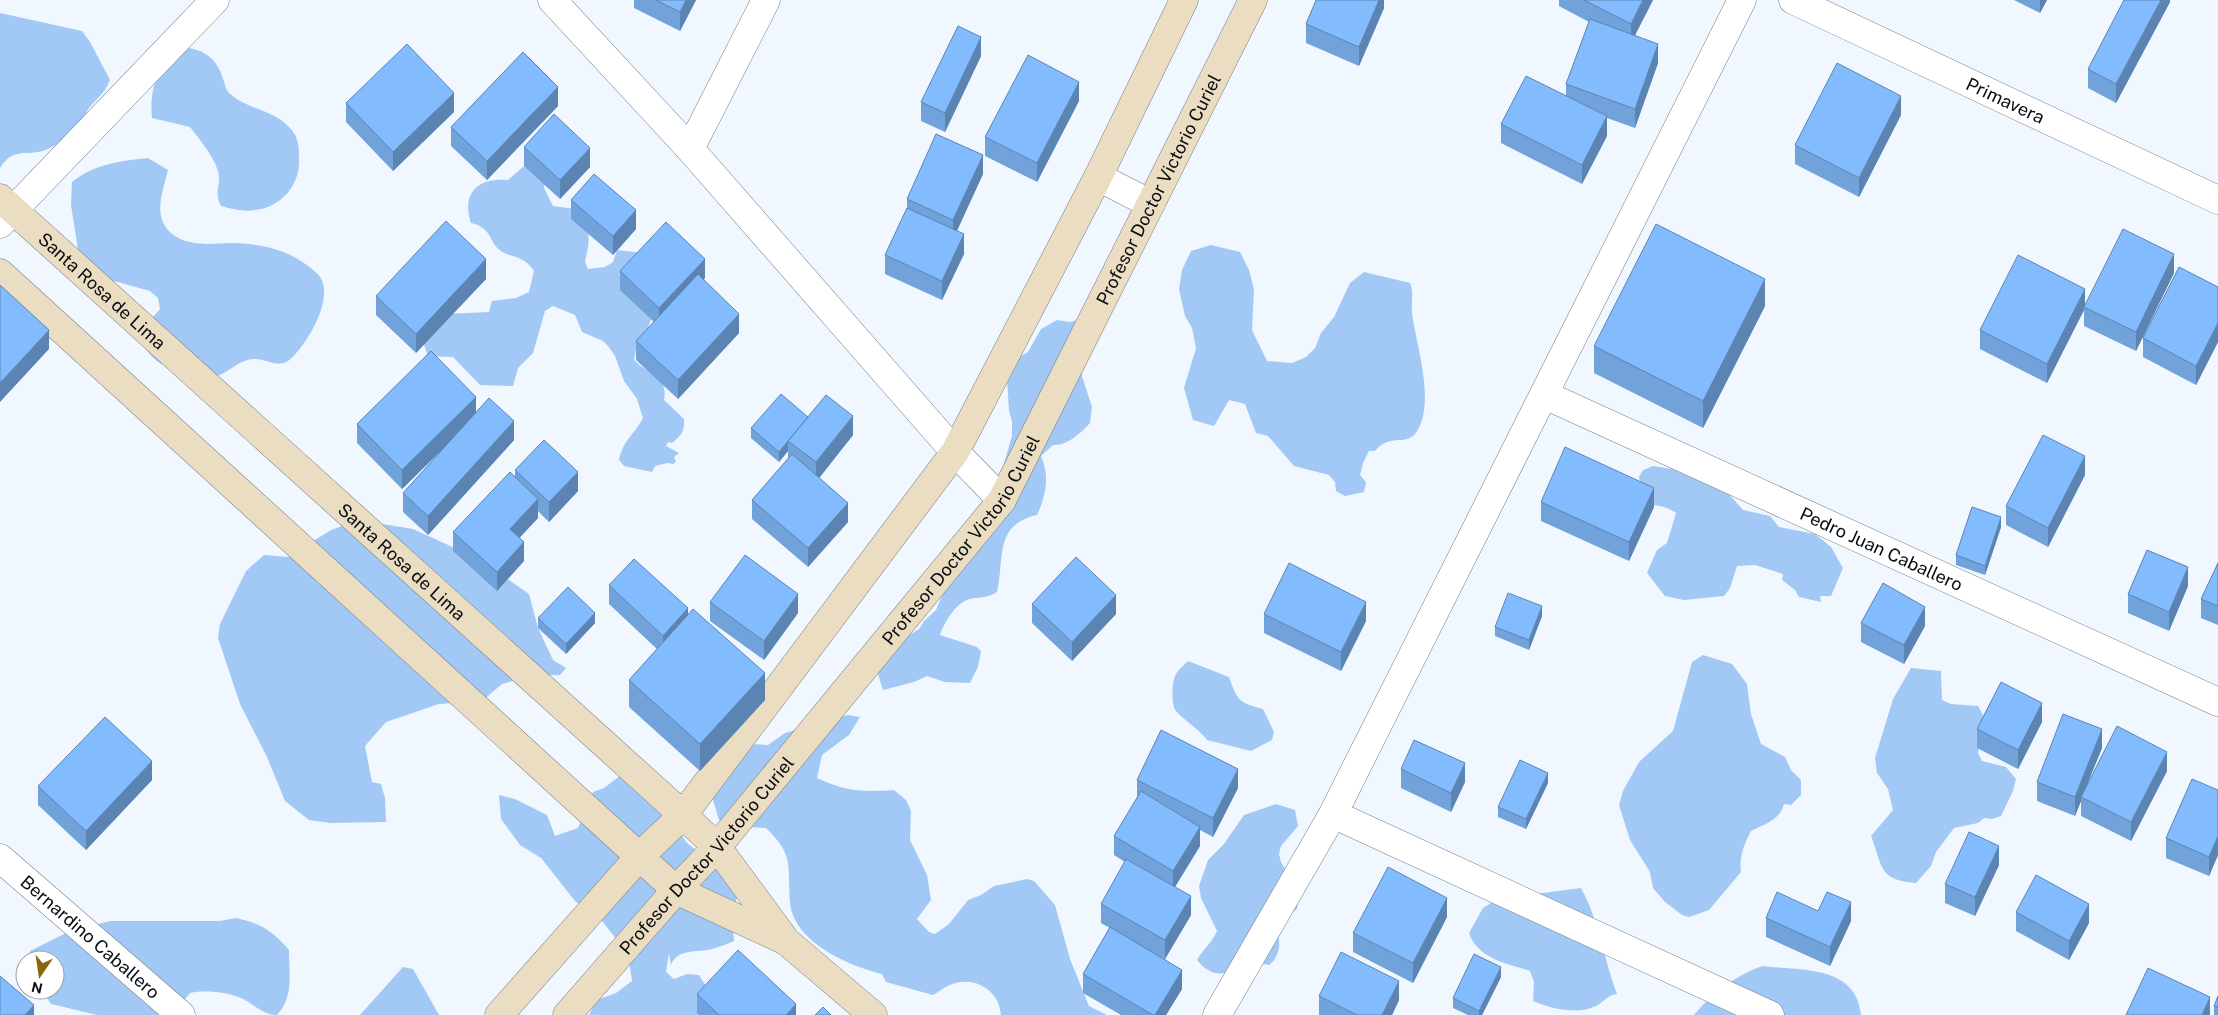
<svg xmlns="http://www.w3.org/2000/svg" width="2218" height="1015" viewBox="0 0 2218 1015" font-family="'Public Sans',sans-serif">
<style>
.green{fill:#a2c8f5}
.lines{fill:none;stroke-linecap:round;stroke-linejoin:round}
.street-casing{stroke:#757e89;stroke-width:29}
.secondary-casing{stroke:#757e89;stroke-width:29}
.street{stroke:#fff;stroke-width:28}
.secondary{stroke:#ebddc2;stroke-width:28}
.wall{fill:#71a2da}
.shaded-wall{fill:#5c84b2}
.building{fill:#83bcfe;stroke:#5c84b2}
.labels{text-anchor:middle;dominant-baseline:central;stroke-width:5;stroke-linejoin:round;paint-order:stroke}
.street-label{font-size:18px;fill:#090d11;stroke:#fff}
</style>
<rect width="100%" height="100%" fill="#f1f7ff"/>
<path class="green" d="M0,13L82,31L90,42L110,80C105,93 97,98 89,108C86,112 84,118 81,122C74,133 59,144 48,149C29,158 14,145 0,168Z
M189,48C207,51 218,61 223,79C225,84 225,88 229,93C246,109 271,109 288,126C298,135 299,145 299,157C301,184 282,207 255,210C245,212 232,209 221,206C213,190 222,186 218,171C213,155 200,140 190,127L152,118C149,89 158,57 189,48Z
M148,158L168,170C163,191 152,217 171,233C188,247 210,244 230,243C251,243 278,247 296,258C303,262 315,270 320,277C335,298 306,347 288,361C278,368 266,359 255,359C240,358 228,374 214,377C184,372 159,373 143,344L148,323L160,309L158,298L150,291L103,278L79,256L71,205L72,182C95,164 119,161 148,158Z
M524,166L536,167L545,181L544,188L553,206L575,209C591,235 591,233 585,262L588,269L605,267L613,262L617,250L643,253L652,317L644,338L637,344L634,360C647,374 669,376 664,400L684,419C685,431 681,436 672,443L668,442L666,446L679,453L674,457L676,462L673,464L667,463L655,466L652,472L624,466L619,460C623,440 634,435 643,418L637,399L624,381L615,356L608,346L603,341L582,332L575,315L553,306L545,311L533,353L518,368L513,386L480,385L453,357L428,356L423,342L445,314L489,312L492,301L516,298L529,292L534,271C522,254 513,259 501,251C488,242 493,228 471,223C461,193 478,177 508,180Z
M1211,245L1240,252L1249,270L1254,290L1252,330L1267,361L1292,363L1306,357L1315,348L1321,333L1334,317L1350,283L1364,272L1410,283C1414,292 1411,303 1412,313C1416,345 1437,406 1415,434C1404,446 1390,433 1375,451H1369L1363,463L1360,475L1366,482L1364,492L1345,496L1336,491L1335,482L1329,475L1294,466L1268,436L1256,433L1245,404L1229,400L1214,426L1193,420L1184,388L1196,348L1192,328L1185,316L1179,289L1182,270L1191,251Z
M1057,320L1070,322L1077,320L1082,376L1092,407L1090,423C1080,434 1067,446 1053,445L1041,456C1050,476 1046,496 1037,515C993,525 1005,559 997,592C988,598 980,597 970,599C956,602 944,623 940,635L977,647L981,651L978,667L970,683L945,682L927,676L914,682L883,690L875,665L894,645L919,629L924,621L936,610L946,586L995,494L1012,436V421L1009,411L1007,379L1012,361L1028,352L1041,329Z
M1653,466L1690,472L1727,492L1743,510L1770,516L1779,527L1815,534L1831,547L1843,568L1831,596H1820L1821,602L1799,597L1795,590L1782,580L1783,574L1755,565L1737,566L1730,588L1724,596L1684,600L1665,596L1647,573L1657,550L1667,543L1676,513C1652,497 1647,518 1639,477L1643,470Z
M358,520L413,529L479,559L529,594L538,628L553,660L566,668L560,675L529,676L502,684L482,701L439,704L386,722L365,746L372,782L381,784L385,798L386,822L330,823L309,820L285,801L267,757L240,704L218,638L220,624L246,571L264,555L288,557L331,530Z
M1703,655L1732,664L1747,684L1751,714L1761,744L1785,757L1791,770L1801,780V795L1791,805L1784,804C1780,820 1765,824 1751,831C1744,845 1739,856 1741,872L1709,910L1689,917L1682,915L1665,902L1653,888L1650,872L1630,840L1619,805L1623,791L1639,762L1673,731L1692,662Z
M1188,661L1229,677C1237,700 1239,703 1263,709L1274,732L1272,740L1251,751L1207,740C1198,728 1186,722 1176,711C1171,705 1172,683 1175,676C1177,671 1184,665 1188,661Z
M1911,668L1941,671L1942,700L1951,704L1978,706L1986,720L1978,753L1982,761L2006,767L2016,779L2013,791L2001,816L1992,819L1984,818L1978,823L1954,828L1936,852L1931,866L1916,883C1878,880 1883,867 1871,836L1893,810L1888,789L1877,773L1875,758L1893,699Z
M848,715L860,717L849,735L822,755L817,778C847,792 862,792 894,790L906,800L911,811L910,840L927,875L931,900L917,919L929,932L935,934L949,924L968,900L981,895L994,886L1027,879L1034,881L1055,905L1070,959L1089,1006L1107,1015H1001C999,989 973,975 950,985C944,987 939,992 933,995L886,982L882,974C849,966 793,942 790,902C787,866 795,856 766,828L733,826L719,820L711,793L752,744L768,745L785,733Z
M625,772L670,816L686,842L727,875L738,892L732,919L734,941C727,944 719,947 712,949C696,953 678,948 671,965L669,953L666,972L674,979L687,974L699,975L721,1009L723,1015H589L597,1000L616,993L632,981L630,967L614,936L602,921L575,901L541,858L520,845L501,819L499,795L515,799L547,815L555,836L578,828L593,792L604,788Z
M1276,804L1295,810L1298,826L1281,846L1279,854L1281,862L1299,894L1297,909L1284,918L1276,932C1283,942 1278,959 1269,965C1240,958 1222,991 1197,960C1203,949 1212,943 1217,931L1201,898L1199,886L1208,860L1224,844L1244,815Z
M1581,888C1599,921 1604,959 1617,994C1607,995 1604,1002 1596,1006C1577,1015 1552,1009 1533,1001L1534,982L1530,971C1506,963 1478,959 1469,933L1483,908L1507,893L1521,896Z
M236,918C262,924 272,930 289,950C289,974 294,997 277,1015C263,1015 254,1004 241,998C227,992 206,990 190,993L181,1004L165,1015H97L51,1004L42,990H55V960H31L30,951L68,932L110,921H220Z
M1762,966C1799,971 1856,964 1861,1015H1694C1712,993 1735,976 1762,966Z
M403,967L413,969L439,1015H360Z"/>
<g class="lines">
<defs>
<g id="street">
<path d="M552,0L690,149L955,452L1002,500"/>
<path id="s1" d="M1793,0L2218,200"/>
<path d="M690,149L766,0"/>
<path d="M1098,177L1151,204"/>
<path d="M0,224L215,0"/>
<path id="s2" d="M1545,395L2218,702"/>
<path d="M1333,814L1770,1015"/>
<path id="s3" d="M0,858L181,1015"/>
<path d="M1217,1015L1333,814L1742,0"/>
</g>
<g id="secondary">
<path id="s4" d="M0,198L683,815L717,847L784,938"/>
<path d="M0,273L676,890L786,941L873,1015"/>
<path d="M499,1015L639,857L683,815L955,452L1098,177L1184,0"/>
<path id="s5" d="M567,1015L676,890L717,847L1002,500L1253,0"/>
</g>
</defs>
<use href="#street" class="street-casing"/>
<use href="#secondary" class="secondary-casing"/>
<use href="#street" class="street"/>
<use href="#secondary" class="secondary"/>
</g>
<path class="wall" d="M634,0H696L680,31L634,8Z
M1384,0V8L1359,66L1306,43V24Z
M1559,0H1653L1635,35L1658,63L1635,128L1607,118V136L1582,184L1501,143V124L1566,96V84L1589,22L1559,6Z
M2014,0H2047L2040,13Z
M2170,0V2L2116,103L2088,88V69Z
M981,56L945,132L921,121V102Z
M1079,101L1037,182L985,156V137Z
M346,103L454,112L393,171L346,122Z
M558,106L487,180L451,146V127Z
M1901,115L1859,197L1795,164V145Z
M524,147L590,167L560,199L524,166Z
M983,174L957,231L964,254L942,300L885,274V255L907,208V199Z
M571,200L636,229L613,255L571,219Z
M620,271L705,278L703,280L739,333L678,399L636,360V341L654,322L620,290Z
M2174,273L2136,351L2084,326V310L2047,383L1980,349V330L2085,305Z
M486,279L416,353L376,315V296Z
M2218,287V342L2196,385L2143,357V338Z
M1765,306L1703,428L1594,373V346Z
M476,412L514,440L428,535L403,512V493L440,452L402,489L357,443V424Z
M808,417L853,435L819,478L848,522L808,567L752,519V500L788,459V451L779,462L751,438V428Z
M515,470L578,491L549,522L538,511V518L519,538L524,561L497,591L453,551V532L515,477Z
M2085,475L2048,547L2006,525V506Z
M1541,502L1654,507L1629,561L1541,521Z
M2001,527L1985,575L1956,565V555Z
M2218,563V625L2201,618V599Z
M609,585L688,614L765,700L700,771L629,707V680L657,649L609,604Z
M2188,586L2169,631L2128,613V594Z
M710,602L798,613L764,660L710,621Z
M1032,604L1116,614L1072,661L1032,623Z
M1264,614L1366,621L1341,671L1264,633Z
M1542,616L1529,650L1495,636V627Z
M538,618L595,623L566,654L538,628Z
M1861,623L1925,626L1904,664L1861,642Z
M2042,722L2018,769L1977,748V729Z
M2102,748L2088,782L2167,771L2131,841L2081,816V801L2075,816L2037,801V782Z
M1401,769L1465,782L1451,812L1401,788Z
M152,780L86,850L38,805V786Z
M1137,780L1238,788L1213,837L1200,830V846L1175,887L1191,915L1165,959L1182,989L1166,1015H1121L1083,993V974L1110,928L1101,923V904L1125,862L1114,855V836L1137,798Z
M1548,783L1526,829L1498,817V807Z
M2218,790V855L2209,876L2166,858V838Z
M1999,865L1975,916L1945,903V884Z
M1818,911L1851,921L1830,966L1766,937V918Z
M2016,912L2089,923L2069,960L2016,931Z
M1447,917L1413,983L1353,952V933Z
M1501,977L1482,1015H1468L1453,1008V998Z
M697,994L796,1015H699L697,1013Z
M1319,996L1399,1000L1392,1015H1319Z
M2218,996V1015H2214V1006Z"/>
<path class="shaded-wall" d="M686,0H696L680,31V12Z
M1379,0H1384V8L1359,66V47Z
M1643,0H1653L1631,43V24Z
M2040,0H2047L2040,13Z
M2161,0H2170V2L2116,103V84Z
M981,37V56L945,132V113Z
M1658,44V63L1635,128V109Z
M1079,82V101L1037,182V163Z
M558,87V106L487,180V161Z
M454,93V112L393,171V152Z
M1901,96V115L1859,197V178Z
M1607,116V136L1582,184V165Z
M590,148V167L560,199V180Z
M983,155V174L953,239V220Z
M636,210V229L613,255V236Z
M964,234V254L942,300V281Z
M2174,254V273L2136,351V332Z
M486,259V279L416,353V334Z
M705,259V278L659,327V308Z
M1765,279V306L1703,428V401Z
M2085,289V307H2084V310L2047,383V364Z
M739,314V333L678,399V380Z
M2218,323V342L2196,385V366Z
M49,330V349L0,402V383Z
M476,397V416L402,489V470Z
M853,416V435L816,482V462Z
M514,421V440L428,535V516Z
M788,441V451L779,462V452Z
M2085,456V475L2048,547V528Z
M578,472V491L549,522V502Z
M1654,488V507L1629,561V542Z
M538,499V518L510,548V529Z
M848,503V522L808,567V548Z
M2001,517V527L1985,575V566Z
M524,542V561L497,591V572Z
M2188,567V586L2169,631V612Z
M798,594V613L764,660V641Z
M1116,595V614L1072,661V642Z
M1366,602V621L1341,671V652Z
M1542,606V616L1529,650V640Z
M1925,607V626L1904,664V645Z
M688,608V628L663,655V636Z
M595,613V623L566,654V644Z
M765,673V700L700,771V744Z
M2042,703V722L2018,769V750Z
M2102,729V748L2082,797H2081V801L2075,816V797Z
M2167,752V771L2131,841V822Z
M152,761V780L86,850V831Z
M1465,763V782L1451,812V793Z
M1238,769V788L1213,837V818Z
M1548,773V783L1526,829V819Z
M1200,827V846L1173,890V871Z
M2218,836V855L2209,876V857Z
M1999,846V865L1975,916V897Z
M1191,896V915L1165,959V940Z
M1447,898V917L1413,983V963Z
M1851,902V921L1830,966V947Z
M2089,904V923L2069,960V941Z
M1501,967V977L1482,1015H1479V1011Z
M1182,970V989L1166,1015H1155Z
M1399,981V1000L1392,1015H1382Z
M2210,997V1015H2202Z
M796,1004V1015H786Z
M34,1005V1015H25Z"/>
<path class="building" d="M656,0H686L680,12Z
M1316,0H1379L1359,47L1306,24Z
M1584,0H1643L1631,24Z
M2124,0H2161L2116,84L2088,69Z
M1590,19L1658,44L1635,109L1566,84Z
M958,26L981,37L945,113L921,102Z
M407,44L454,93L393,152L346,103Z
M523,52L558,87L487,161L451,127Z
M1028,55L1079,82L1037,163L985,137Z
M1837,63L1901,96L1859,178L1795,145Z
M1526,76L1607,116L1582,165L1501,124Z
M554,114L590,148L560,180L524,147Z
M936,134L983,155L953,220L907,199Z
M594,174L636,210L613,236L571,200Z
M907,208L964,234L942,281L885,255Z
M446,221L486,259L416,334L376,296Z
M666,222L705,259L659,308L620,271Z
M1656,224L1765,279L1703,401L1594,346Z
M2123,229L2174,254L2136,332L2084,307Z
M2018,255L2085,289L2047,364L1980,330Z
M2179,267L2218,287V323L2196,366L2143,338Z
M698,274L739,314L678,380L636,341Z
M0,285L49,330L0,383Z
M431,351L476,397L402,470L357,424Z
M781,394L808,417L779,452L751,428Z
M826,395L853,416L816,462L788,441Z
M489,398L514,421L428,516L403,493Z
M2043,435L2085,456L2048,528L2006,506Z
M544,440L578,472L549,502L515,470Z
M1565,447L1654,488L1629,542L1541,502Z
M792,454L848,503L808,548L752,500Z
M510,472L538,499L510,529L524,542L497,572L453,532Z
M1972,507L2001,517L1985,566L1956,555Z
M2147,550L2188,567L2169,612L2128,594Z
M745,555L798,594L764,641L710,602Z
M1076,557L1116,595L1072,642L1032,604Z
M634,559L688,608L663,636L609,585Z
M1289,563L1366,602L1341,652L1264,614Z
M2218,563V606L2201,599Z
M1883,583L1925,607L1904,645L1861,623Z
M568,587L595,613L566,644L538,618Z
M1508,593L1542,606L1529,640L1495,627Z
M693,609L765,673L700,744L629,680Z
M2001,682L2042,703L2018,750L1977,729Z
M2063,714L2102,729L2075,797L2037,782Z
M105,717L152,761L86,831L38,786Z
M2117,726L2167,752L2131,822L2081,797Z
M1161,730L1238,769L1213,818L1137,780Z
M1414,740L1465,763L1451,793L1401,769Z
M1520,760L1548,773L1526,819L1498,807Z
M2192,779L2218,790V836L2209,857L2166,838Z
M1141,791L1200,827L1173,871L1114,836Z
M1969,832L1999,846L1975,897L1945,884Z
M1126,859L1191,896L1165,940L1101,904Z
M1388,867L1447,898L1413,963L1353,933Z
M2036,875L2089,904L2069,941L2016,912Z
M1777,892L1818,911L1827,892L1851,902L1830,947L1766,918Z
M1110,927L1182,970L1155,1015H1153L1083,974Z
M738,950L796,1004L786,1015H719L697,994Z
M1341,952L1399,981L1382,1015H1357L1319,996Z
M1474,954L1501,967L1479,1011L1453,998Z
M2148,968L2210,997L2202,1015H2126Z
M0,976L34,1005L25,1015H0Z
M2218,996V1007L2214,1006Z
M823,1007L831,1015H815Z"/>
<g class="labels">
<g class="street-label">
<text stroke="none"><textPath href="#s1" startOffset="235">Primavera</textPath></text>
<text stroke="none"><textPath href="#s5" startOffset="1022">Profesor Doctor Victorio Curiel</textPath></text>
<text stroke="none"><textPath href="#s4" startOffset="138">Santa Rosa de Lima</textPath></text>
<text stroke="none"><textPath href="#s5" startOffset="618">Profesor Doctor Victorio Curiel</textPath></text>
<text stroke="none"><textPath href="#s2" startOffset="370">Pedro Juan Caballero</textPath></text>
<text stroke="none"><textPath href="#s4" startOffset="542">Santa Rosa de Lima</textPath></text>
<text stroke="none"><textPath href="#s5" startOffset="212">Profesor Doctor Victorio Curiel</textPath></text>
<text stroke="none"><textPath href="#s3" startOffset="120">Bernardino Caballero</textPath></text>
</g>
</g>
<g transform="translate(40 975) rotate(193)"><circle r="24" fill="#ffffff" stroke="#9d9ea0"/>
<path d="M0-4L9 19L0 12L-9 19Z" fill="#8e6409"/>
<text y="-8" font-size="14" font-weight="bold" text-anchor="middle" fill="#090d11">N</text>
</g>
</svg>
